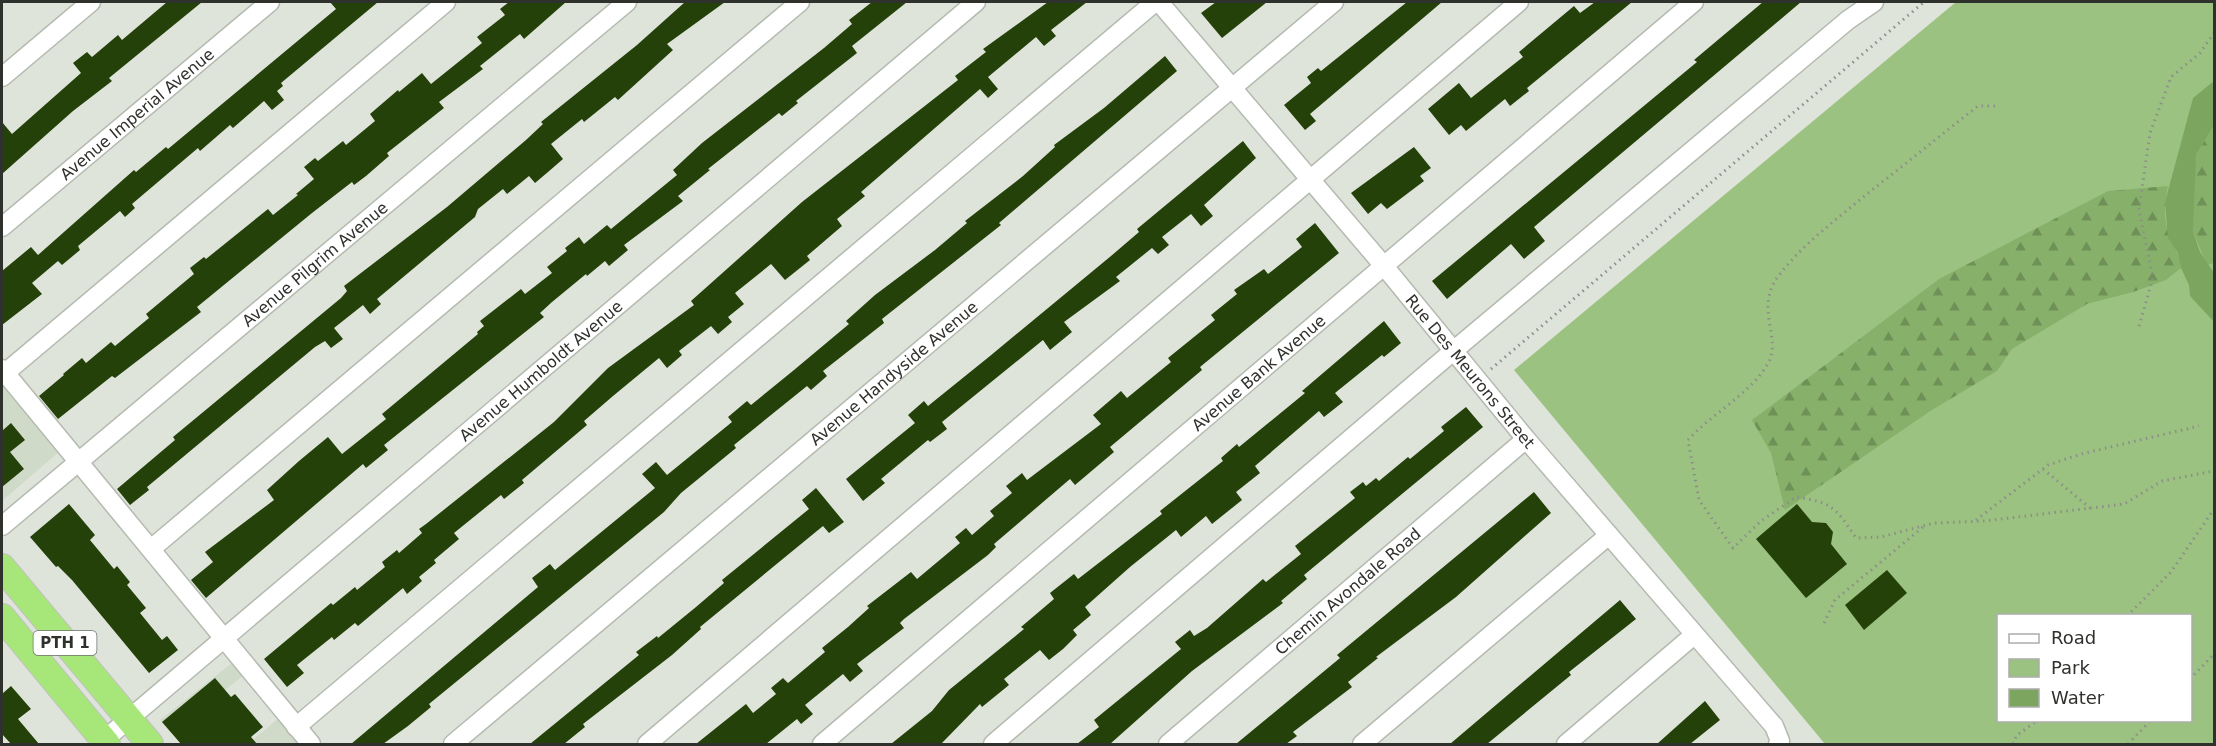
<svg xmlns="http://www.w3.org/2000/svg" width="2216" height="746" viewBox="0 0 2216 746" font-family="'DejaVu Sans',sans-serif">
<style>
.built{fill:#d0dac9}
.green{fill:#9cc282;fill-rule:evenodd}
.forest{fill:url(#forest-firs)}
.water{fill:#7ca65f}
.building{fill:#24410a}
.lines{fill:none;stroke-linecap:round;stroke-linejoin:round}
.minor-casing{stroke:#b4bab0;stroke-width:21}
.highway-casing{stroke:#c1c1c0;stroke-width:28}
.path{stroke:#8b8f88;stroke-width:3;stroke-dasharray:1.5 4.5;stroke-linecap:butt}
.minor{stroke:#fff;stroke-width:18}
.highway{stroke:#a7e779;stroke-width:26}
.labels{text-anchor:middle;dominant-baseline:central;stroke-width:6;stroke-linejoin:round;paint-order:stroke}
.shield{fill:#fff;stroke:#6d6f6c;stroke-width:1.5}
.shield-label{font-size:15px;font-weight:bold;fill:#2f312d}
.street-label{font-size:16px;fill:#2f312d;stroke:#fff}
</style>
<defs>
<pattern id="forest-firs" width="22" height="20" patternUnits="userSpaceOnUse" patternTransform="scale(1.5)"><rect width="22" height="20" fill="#87b16a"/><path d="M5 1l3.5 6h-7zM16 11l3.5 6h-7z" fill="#6f9158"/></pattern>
</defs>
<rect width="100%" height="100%" fill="#dee4da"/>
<path class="built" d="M2,380L60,451L2,501Z
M233,662L244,675L171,733L160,720Z
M280,717L303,744H248Z"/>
<path class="green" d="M1956,2H2214V744H1825L1514,370ZM1998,616H2190V720H1998Z"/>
<path class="forest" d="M2214,125V263L2207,265L2193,232L2194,166L2196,155Z
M2168,186C2165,199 2163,218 2168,231C2172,244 2180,254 2181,268L2166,280L2133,292L2087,304L2012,349L1997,371L1932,410L1785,510L1771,453L1752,420L1939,279L2108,191Z"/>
<path class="water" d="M2214,81V125L2196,155L2193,232L2200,252L2214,273V322L2190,296L2189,285L2181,268L2178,253L2168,238L2165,202L2193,98Z"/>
<path class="building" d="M167,2H202L109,78L112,81L73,111L2,174V122L12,134L81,73L73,63L87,52L92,57L118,35L122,40Z
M330,2H378L281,83L283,86L277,91L284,100L272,110L264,101L233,128L230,125L200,151L198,148L132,204L135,208L125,217L120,211L78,246L80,250L62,265L58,261L32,283L42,294L2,325V271L31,247L38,255L134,170L136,172L166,147L168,149L336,9Z
M509,2H566L524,39L520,34L480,66L483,69L439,102L444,108L387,153L389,156L366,176L354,185L352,182L312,213L197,307L201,312L115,378L112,376L58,419L39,396L64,375L63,374L82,358L86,363L111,342L115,346L149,318L146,314L194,274L190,268L204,257L206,259L268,209L273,215L298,195L296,194L314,179L304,167L315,158L318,161L343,141L346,145L375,121L370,114L398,90L399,92L422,73L431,84L482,43L477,37L505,15L500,9Z
M685,2H725L667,44L673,50L618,100L615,97L584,122L582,119L551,144L563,159L548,172L535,183L529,176L507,194L503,189L478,209L475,217L377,299L381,304L370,314L363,305L334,328L343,339L331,348L325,341L315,347L147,487L149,490L130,505L117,489L175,440L173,437L341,298L347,291L344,286L447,207L526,140L543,124L541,122L637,45Z
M872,2H907L852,46L857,53L796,101L798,103L782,116L779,113L708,169L710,170L678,196L683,201L624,245L628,250L609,266L605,261L587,276L586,274L552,302L540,313L544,317L384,445L388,450L366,468L363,464L206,598L191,580L213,562L205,552L274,500L267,490L299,461L328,437L342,454L386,419L382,414L478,334L477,332L484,326L480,321L521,289L525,294L552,273L547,267L567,251L565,248L579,237L584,244L607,225L611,229L677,175L673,170L702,143L824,48L852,24L849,20Z
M1048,2H1087L1051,30L1056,36L1044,46L1036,37L988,77L998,89L988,98L980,89L861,192L865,196L837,219L842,226L807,256L810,260L785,280L771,264L735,293L744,304L728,317L732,322L718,334L711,326L679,351L682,355L667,368L659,358L613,396L584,421L587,425L522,480L524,483L504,499L501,495L454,533L459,539L434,560L436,563L419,577L422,581L407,594L403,588L358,626L355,623L334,640L332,637L297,665L304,673L287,687L264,659L331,603L333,605L355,587L357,590L385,567L382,562L397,550L399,553L422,533L419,529L426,524L554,422L608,368L694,305L691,301L802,202L958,80L955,76L986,52L983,49Z
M1216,2H1267L1222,38L1201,13Z
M1407,2H1442L1310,114L1316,121L1305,130L1284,105L1311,83L1307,77L1318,68L1321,71Z
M1595,2H1632L1527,88L1529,91L1510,106L1505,99L1466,131L1461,125L1449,135L1428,109L1459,83L1471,98L1523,57L1519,52L1574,6L1580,13Z
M1763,2H1801L1534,227L1545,241L1524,259L1511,244L1447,299L1432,281L1697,62L1694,60Z
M1165,56L1177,71L999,223L1001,225L882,319L884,323L823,371L827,376L811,390L807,386L734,445L736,448L681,493L664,512L429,704L431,707L408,726L383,744H351L538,587L532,578L550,564L555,570L655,488L642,474L656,462L667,475L732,422L728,417L747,401L751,405L794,370L849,324L846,321L875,295L935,250L967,223L965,221L1023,176L1055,147L1054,145L1104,108Z
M1243,141L1256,158L1204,205L1213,216L1201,226L1191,214L1162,237L1169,245L1158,254L1152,248L1116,277L1120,281L1064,322L1072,332L1050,350L1043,340L942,422L947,429L930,442L928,440L881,479L885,483L863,501L846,479L915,423L908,415L924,401L928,406L990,356L1111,256L1139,232L1137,229Z
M1414,147L1431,168L1420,176L1424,181L1387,209L1381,203L1368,214L1351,193Z
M1315,223L1339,253L1200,367L1202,370L1110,447L1114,452L1075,485L1070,479L994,544L996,547L988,555L904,619L900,623L904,628L857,664L863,671L850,682L843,674L805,705L813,714L801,724L797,719L766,744H696L746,704L753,713L776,694L771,688L783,678L788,683L825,652L822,648L848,627L869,608L867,606L911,572L917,579L960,543L955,537L966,528L972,535L994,516L990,511L1012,493L1006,486L1022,473L1027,480L1101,424L1093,415L1121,391L1127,398L1171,362L1168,358L1215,320L1211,315L1237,294L1234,290L1264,269L1268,274L1302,247L1296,239Z
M1384,321L1401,343L1384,357L1382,355L1335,393L1343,402L1324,417L1319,411L1255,466L1260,473L1236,492L1242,500L1212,524L1206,516L1181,537L1176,530L1130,567L1085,607L1091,615L1073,630L1077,635L1063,649L1049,660L1040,650L1004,679L1009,685L982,707L980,704L941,744H891L932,711L949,690L1024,629L1021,627L1054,599L1050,593L1074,574L1078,579L1162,514L1160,511L1223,461L1221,458L1237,444L1239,447L1305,393L1302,391Z
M1466,407L1483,427L1304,575L1307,579L1281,601L1283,603L1192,671L1110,744H1077L1099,727L1094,720L1181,649L1175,642L1190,630L1194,636L1207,628L1263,579L1266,582L1301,554L1295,546L1355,498L1350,492L1363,482L1366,486L1376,478L1379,481L1408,457L1410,459L1444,431L1441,427Z
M11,423L25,440L10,452L24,469L2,487V431Z
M816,488L844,522L829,533L823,526L700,627L701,629L672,655L583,724L585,727L564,744H530L639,655L636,652L657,636L658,638L696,607L724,583L722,580L809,509L802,500Z
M1534,492L1551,513L1456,597L1376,657L1378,658L1348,682L1352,687L1293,732L1297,736L1286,744H1236L1340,658L1337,655Z
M69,504L95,535L90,540L114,569L117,566L130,582L127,585L146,608L140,613L162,640L167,636L178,650L149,673L72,580L58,566L56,567L30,537Z
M1797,504L1812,522L1826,523L1833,532L1831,544L1847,564L1806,598L1756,539Z
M1887,570L1907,593L1864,630L1845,605Z
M1620,600L1636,619L1569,672L1571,675L1487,744H1450Z
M215,678L231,697L235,694L263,727L251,737L257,744H181L162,722Z
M11,686L31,709L18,719L39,744H11L2,734V694Z
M1705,701L1720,720L1690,744H1657Z"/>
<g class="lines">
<defs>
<g id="minor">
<path id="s1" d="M1159,2L1384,266L1526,439L1774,726L1780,741L1778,744"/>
<path d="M2,77L91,2"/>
<path id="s2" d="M2,227L270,2"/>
<path d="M2,369L311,744"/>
<path d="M5,373L446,2"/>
<path id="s3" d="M2,526L627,2"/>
<path d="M151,549L800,2"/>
<path d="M296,727L1155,2"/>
<path id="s4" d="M104,740L976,2"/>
<path id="s5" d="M453,744L1334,2"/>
<path d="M647,744L1519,2"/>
<path id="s6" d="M822,744L1694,2"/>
<path d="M993,744L1465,341L1848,20L1874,2"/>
<path id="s7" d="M1168,744L1526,439"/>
<path d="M1362,744L1609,535"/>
<path d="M1566,744L1694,635"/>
</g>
<path id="highway" d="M2,567L150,744
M2,617L107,744"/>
</defs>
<use href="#minor" class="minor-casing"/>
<use href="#highway" class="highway-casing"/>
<path class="path" d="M1995,106H1978C1941,135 1904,165 1867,194C1837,219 1804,243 1780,274C1752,308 1784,338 1767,365C1750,394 1711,414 1688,440L1699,500L1733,548L1761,521L1796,497C1833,503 1835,507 1856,538L1881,537L1934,523L1985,521L2124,504L2162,481L2214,471
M2139,326L2153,278L2139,209L2150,133L2171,77L2200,53L2214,33
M1491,369L1924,2
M2043,469L2090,508
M1976,520L2048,465L2081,454L2199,426
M2127,616L2171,572L2214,509
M1824,623L1835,600L1923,527
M2190,679L2214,654
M2013,744L2016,736L2038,720
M2128,744L2151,720"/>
<use href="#minor" class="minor"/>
<use href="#highway" class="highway"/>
</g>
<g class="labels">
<rect class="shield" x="33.5" y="631" width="63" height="24" rx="4.5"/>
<g class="shield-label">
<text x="65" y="643">PTH 1</text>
</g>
<g class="street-label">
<text stroke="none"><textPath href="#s2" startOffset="176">Avenue Imperial Avenue</textPath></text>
<text stroke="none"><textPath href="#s3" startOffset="408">Avenue Pilgrim Avenue</textPath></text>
<text stroke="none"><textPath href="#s4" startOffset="572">Avenue Humboldt Avenue</textPath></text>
<text stroke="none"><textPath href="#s1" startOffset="483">Rue Des Meurons Street</textPath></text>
<text stroke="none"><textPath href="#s5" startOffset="576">Avenue Handyside Avenue</textPath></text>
<text stroke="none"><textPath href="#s6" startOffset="573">Avenue Bank Avenue</textPath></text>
<text stroke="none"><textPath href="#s7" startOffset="236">Chemin Avondale Road</textPath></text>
</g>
</g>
<rect width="2216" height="746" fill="none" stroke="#2f312d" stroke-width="6"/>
<rect x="1997" y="614" width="195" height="108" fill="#ffffff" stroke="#acadab" stroke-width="1.5"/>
<rect x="2009" y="634" width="30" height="9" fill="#ffffff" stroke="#acadab" stroke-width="1.5"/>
<text x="2051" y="644" font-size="18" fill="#2f312d">Road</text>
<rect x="2009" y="659" width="30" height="18" fill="#9cc282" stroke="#acadab" stroke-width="1.5"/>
<text x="2051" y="674" font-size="18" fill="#2f312d">Park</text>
<rect x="2009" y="689" width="30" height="18" fill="#7ca65f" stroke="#acadab" stroke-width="1.5"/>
<text x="2051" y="704" font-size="18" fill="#2f312d">Water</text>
</svg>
